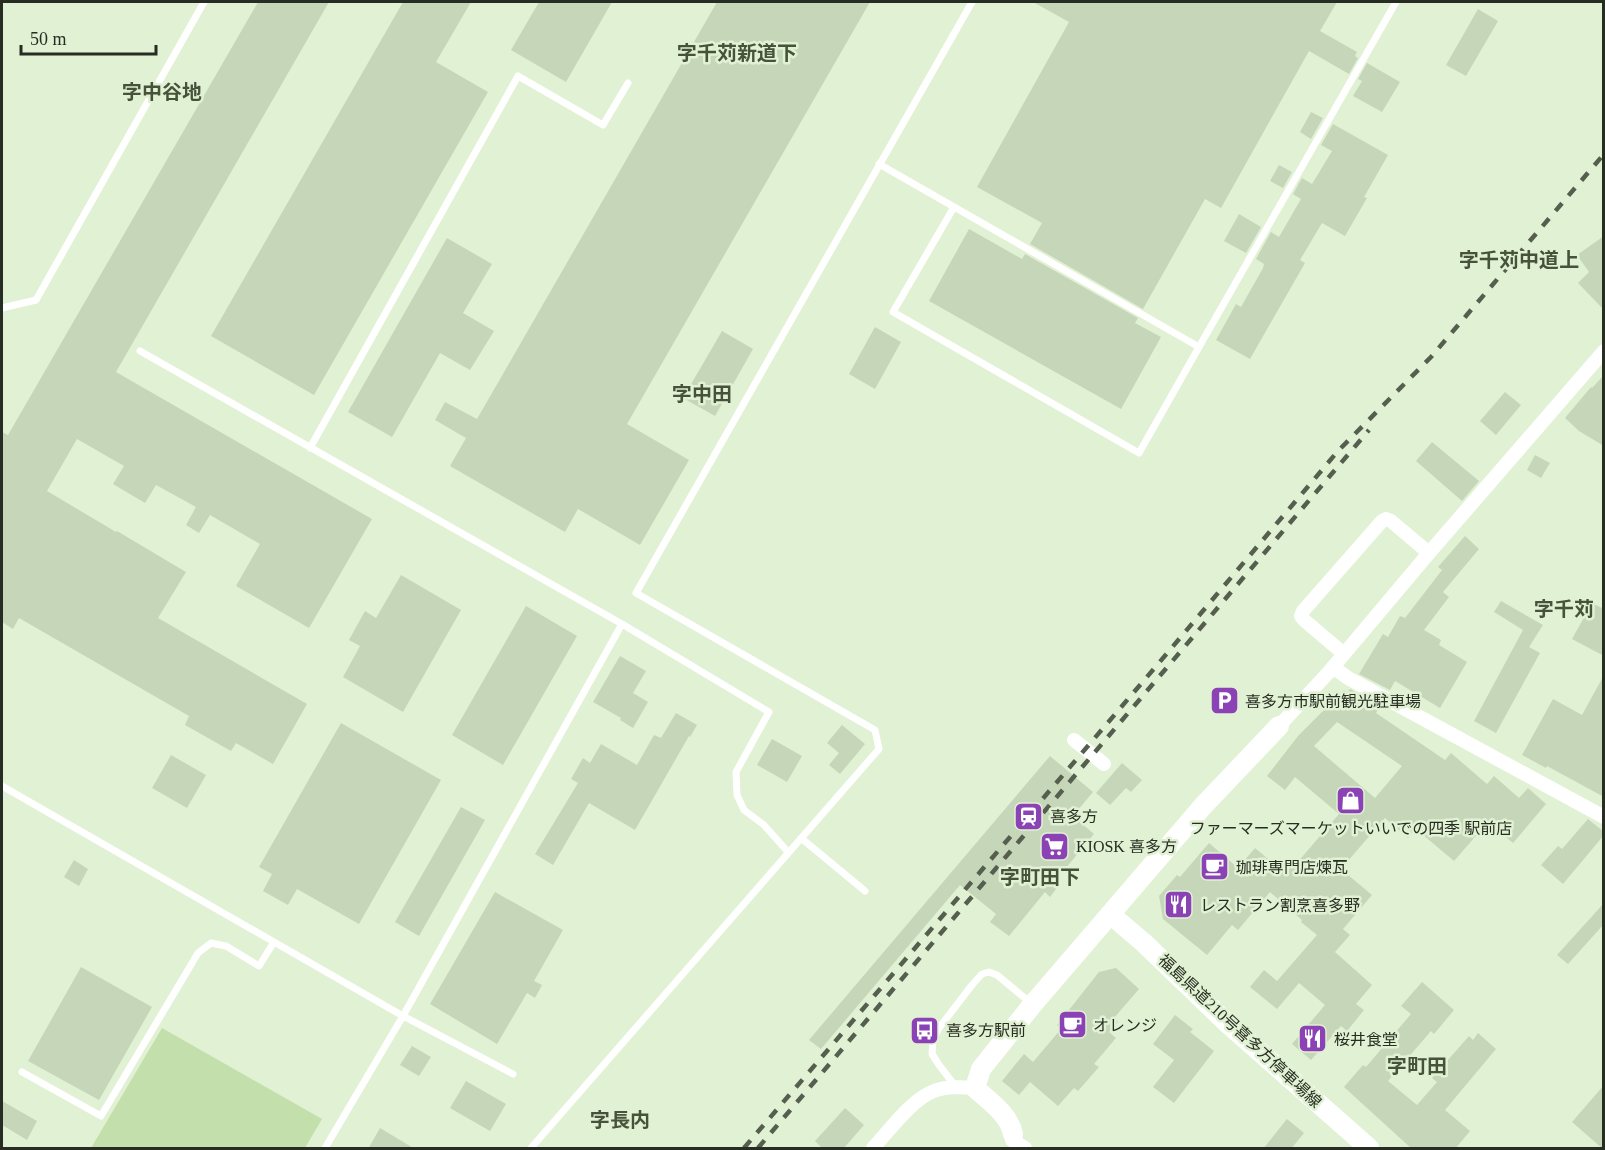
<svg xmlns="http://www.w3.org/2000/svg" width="1605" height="1150" viewBox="0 0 1605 1150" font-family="'Times New Roman','Noto Sans JP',serif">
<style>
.green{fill:#c3e0ac}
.building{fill:#c6d7b9;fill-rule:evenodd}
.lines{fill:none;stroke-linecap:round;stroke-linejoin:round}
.lane{stroke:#fff;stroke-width:7}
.street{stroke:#fff;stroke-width:14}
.secondary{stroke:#fff;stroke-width:20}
.rail{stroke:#565f4f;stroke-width:4.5;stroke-dasharray:10 10;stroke-linecap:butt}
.labels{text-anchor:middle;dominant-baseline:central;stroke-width:5;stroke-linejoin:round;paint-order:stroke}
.poi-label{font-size:16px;fill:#272d22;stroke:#e1f1d3;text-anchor:start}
.street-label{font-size:16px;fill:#272d22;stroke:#e1f1d3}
.quarter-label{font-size:20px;font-weight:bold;fill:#46533a;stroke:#e1f1d3}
</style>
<rect width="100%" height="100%" fill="#e1f1d3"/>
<path class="green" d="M162,1028L322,1119L305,1148H91Z"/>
<path class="building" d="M258,2H329L116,372L372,519L309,628L236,586L260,544L210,515L199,533L186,525L196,507L156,485L145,503L113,484L124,466L77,439L47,491L116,532L117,531L186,572L158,618L307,704L273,764L236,743L231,751L185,725L189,716L19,618L13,629L2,622V432L8,435Z
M403,2H471L436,62L488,92L314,395L211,336Z
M539,2H612L566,82L511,50Z
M717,2H870L627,424L689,460L640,545L578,509L565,532L450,466L466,438L435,420L445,402L477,419Z
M1033,2H1337L1320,31L1357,52L1355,56L1358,58L1349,74L1309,51L1221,208L1205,199L1143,309L1030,244L1042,223L977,187L1069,22Z
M1478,9L1498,21L1466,76L1446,65Z
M1367,63L1400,82L1382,112L1353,96L1362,81L1358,79Z
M1311,112L1323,118L1311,139L1300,132Z
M1333,124L1388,155L1364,197L1367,198L1345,236L1322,223L1300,260L1305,263L1250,359L1216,340L1236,304L1241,307L1263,268L1264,264L1256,259L1271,232L1279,237L1301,199L1293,194L1302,178L1312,184L1332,151L1321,145Z
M1279,165L1292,172L1283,188L1270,181Z
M1239,214L1261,227L1246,253L1224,241Z
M969,229L1022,259L1025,254L1138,318L1135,323L1161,337L1121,409L929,301Z
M1604,236V310L1578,283L1589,272L1577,255Z
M447,238L492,264L463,313L494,331L470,370L440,353L392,437L348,412Z
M875,327L901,342L875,389L849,374Z
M722,331L753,349L715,416L683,398Z
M1604,375V446L1579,431L1565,418L1591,387L1592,388Z
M1505,392L1521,405L1496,435L1480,421Z
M1432,442L1479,481L1462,501L1416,461Z
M1535,455L1550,463L1541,478L1527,470Z
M1465,536L1479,549L1443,592L1449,597L1424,630L1441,640L1439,645L1467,662L1440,708L1395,681L1390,690L1359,674L1383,634L1388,637L1400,616L1405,618L1442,570L1438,567Z
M401,575L461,610L403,712L343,677L360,646L349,640L365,611L376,618Z
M1501,601L1543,625L1529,647L1540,653L1496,733L1474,721L1523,630L1494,612Z
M1592,603L1604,609V656L1572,639Z
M526,606L577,636L503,765L452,735Z
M620,656L646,671L633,693L648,702L633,728L620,720L621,718L593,702Z
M1604,675V797L1547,766L1546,768L1522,755L1553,699L1582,715Z
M1350,689L1380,706L1376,713L1445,760L1451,753L1487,784L1494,776L1519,798L1528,788L1546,804L1513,843L1488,822L1454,861L1416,829L1408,838L1385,818L1341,869L1372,895L1343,929L1350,935L1335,952L1372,985L1356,1004L1364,1010L1347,1031L1341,1026L1311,1060L1292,1044L1325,1005L1299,983L1277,1009L1250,987L1264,970L1277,981L1317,935L1301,922L1302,920L1270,892L1238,930L1232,925L1207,955L1163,919L1159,896L1177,875L1180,877L1209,843L1238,868L1255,848L1280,869L1289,858L1296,864L1339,814L1295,777L1285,790L1267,776L1298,736L1344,690L1347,693ZM1337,722L1402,766L1375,798L1314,746Z
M676,713L697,725L690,737L689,736L635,830L589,803L553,865L535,854L578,783L571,779L583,758L590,763L601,744L637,765L654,735L661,738Z
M341,723L441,780L359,924L297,889L288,905L263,891L272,874L259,867Z
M842,725L865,744L840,774L829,765L839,753L827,743Z
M772,739L802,756L787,782L757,765Z
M171,755L206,775L187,808L152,788Z
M1050,756L1093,792L1073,816L1094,834L1056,880L1060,884L1050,897L1045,892L1009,936L990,922L996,914L960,885L821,1049L809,1040Z
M1122,763L1142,780L1131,792L1126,788L1110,805L1096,793Z
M461,807L485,820L419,936L395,922Z
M1588,819L1604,832V835L1563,884L1541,865L1558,846L1562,849Z
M74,860L88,869L79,886L64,877Z
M495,892L563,930L534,981L542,985L535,998L527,993L497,1044L430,1004Z
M1604,903V924L1568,964L1557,955Z
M81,967L152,1007L99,1100L28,1061Z
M1116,968L1139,989L1114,1018L1118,1022L1109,1032L1116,1038L1094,1064L1099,1067L1078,1091L1074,1088L1058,1106L1030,1082L1019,1095L1002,1081L1024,1054L1033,1062L1061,1029L1057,1025L1099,972Z
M1422,982L1454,1010L1434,1034L1431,1031L1388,1081L1417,1105L1437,1082L1432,1078L1469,1036L1473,1040L1478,1033L1496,1049L1445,1110L1470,1131L1455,1149H1412L1344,1087L1363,1065L1366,1067L1411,1014L1401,1006Z
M1175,1015L1193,1029L1190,1032L1214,1051L1174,1103L1153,1087L1174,1060L1153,1044Z
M412,1046L431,1057L419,1076L400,1065Z
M466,1081L506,1104L490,1131L450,1108Z
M1604,1085V1149H1603L1572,1122Z
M2,1101L37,1121L27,1140L2,1125Z
M845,1108L864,1125L843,1149H823L815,1141Z
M1287,1119L1304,1133L1291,1149H1263Z
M380,1128L415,1149H368Z"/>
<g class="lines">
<path class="lane" d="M879,164L1199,347L1139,453L893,312L954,207
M2,308L36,300L204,2
M1199,347L1396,2
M140,351L622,624L769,712L736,772L737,795L744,810L764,825L788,852
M310,448L518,76L603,125L628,83
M2,786L403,1016L513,1074
M801,838L865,891
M22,1072L101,1116L198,953L211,943L226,946L259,966L274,942
M956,1087L939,1065L932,1054L933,1040L939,1028L972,985L982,974L989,972L997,975L1032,1004
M325,1148L403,1016L622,624
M531,1148L879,749L875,730L636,593L972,2"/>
<path class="street" d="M1344,654L1304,620L1301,616L1303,611L1382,521L1386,519L1391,521L1429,553
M1333,667L1348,678L1604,817
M1279,726L1328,673L1429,553L1604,351
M1074,740L1104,764
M1012,1140L1025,1148
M873,1148C889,1131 912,1099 934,1091C947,1086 962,1087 975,1088"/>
<path class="secondary" d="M1110,914L1144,943L1227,1023L1369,1148
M1013,1134C1009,1114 990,1102 975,1088L981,1069L1033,1004L1203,806L1279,726"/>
<path class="rail" d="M744,1148L1158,664L1338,451L1431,357L1604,154
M758,1148L1369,430"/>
</g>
<defs>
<symbol id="parking-square" viewBox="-11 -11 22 22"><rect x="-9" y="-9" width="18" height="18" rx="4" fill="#8b42b4" stroke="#e1f1d3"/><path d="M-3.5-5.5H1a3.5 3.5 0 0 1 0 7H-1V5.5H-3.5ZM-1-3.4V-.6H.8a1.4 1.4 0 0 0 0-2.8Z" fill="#fff"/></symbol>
<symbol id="shop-square" viewBox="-11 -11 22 22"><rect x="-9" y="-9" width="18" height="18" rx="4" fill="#8b42b4" stroke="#e1f1d3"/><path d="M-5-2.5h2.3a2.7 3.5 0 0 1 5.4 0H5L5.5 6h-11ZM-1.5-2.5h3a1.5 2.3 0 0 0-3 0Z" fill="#fff"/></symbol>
<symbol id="station-square" viewBox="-11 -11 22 22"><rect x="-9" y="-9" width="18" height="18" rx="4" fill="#8b42b4" stroke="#e1f1d3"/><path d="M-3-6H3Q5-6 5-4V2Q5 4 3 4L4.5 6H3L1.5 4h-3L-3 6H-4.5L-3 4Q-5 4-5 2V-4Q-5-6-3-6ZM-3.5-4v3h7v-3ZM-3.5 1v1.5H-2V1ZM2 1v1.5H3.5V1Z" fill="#fff"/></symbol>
<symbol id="supermarket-square" viewBox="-11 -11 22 22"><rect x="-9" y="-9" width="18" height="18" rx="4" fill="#8b42b4" stroke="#e1f1d3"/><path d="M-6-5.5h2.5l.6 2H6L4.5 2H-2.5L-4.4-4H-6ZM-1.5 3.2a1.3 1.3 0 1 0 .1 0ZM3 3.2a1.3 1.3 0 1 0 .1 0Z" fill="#fff"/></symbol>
<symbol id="cafe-square" viewBox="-11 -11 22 22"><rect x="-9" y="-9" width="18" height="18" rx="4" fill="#8b42b4" stroke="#e1f1d3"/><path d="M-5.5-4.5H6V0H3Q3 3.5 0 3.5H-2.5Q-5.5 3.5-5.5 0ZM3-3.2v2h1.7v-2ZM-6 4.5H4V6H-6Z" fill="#fff"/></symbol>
<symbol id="restaurant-square" viewBox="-11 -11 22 22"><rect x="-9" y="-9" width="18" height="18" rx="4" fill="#8b42b4" stroke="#e1f1d3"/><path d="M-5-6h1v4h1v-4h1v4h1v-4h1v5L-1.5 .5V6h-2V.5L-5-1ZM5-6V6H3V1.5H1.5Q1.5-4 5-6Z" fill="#fff"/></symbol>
<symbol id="bus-square" viewBox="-11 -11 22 22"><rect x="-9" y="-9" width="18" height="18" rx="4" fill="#8b42b4" stroke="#e1f1d3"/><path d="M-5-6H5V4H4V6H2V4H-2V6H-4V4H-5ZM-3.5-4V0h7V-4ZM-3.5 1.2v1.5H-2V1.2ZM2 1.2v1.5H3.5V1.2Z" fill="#fff"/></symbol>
</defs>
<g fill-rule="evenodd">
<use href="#parking-square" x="1208" y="684" width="33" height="33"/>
<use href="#shop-square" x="1334" y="784" width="33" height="33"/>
<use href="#station-square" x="1012" y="800" width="33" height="33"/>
<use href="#supermarket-square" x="1038" y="830" width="33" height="33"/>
<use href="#cafe-square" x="1198" y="850" width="33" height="33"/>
<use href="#restaurant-square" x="1162" y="888" width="33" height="33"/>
<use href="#cafe-square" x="1056" y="1008" width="33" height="33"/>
<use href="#bus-square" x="908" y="1014" width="33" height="33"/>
<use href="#restaurant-square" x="1296" y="1022" width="33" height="33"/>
</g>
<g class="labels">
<g class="poi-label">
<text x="1245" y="701">喜多方市駅前観光駐車場</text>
<text x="1050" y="816">喜多方</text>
<text x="1351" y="828" text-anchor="middle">ファーマーズマーケットいいでの四季 駅前店</text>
<text x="1076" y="846">KIOSK 喜多方</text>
<text x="1236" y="867">珈琲専門店煉瓦</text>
<text x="1200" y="905">レストラン割烹喜多野</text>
<text x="1093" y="1025">オレンジ</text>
<text x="946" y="1030">喜多方駅前</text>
<text x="1334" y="1039">桜井食堂</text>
</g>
<g class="street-label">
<text transform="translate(1240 1031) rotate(43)">福島県道210号喜多方停車場線</text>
</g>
<g class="quarter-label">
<text x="737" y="53">字千苅新道下</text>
<text x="162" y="92">字中谷地</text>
<text x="1519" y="260">字千苅中道上</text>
<text x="702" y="394">字中田</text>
<text x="1564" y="609">字千苅</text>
<text x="1040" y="877">字町田下</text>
<text x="1417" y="1066">字町田</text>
<text x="620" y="1120">字長内</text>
</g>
</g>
<rect width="1605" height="1150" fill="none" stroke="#272d22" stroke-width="6"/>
<path d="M21 45v9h135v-9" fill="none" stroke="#272d22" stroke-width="3"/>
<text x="30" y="45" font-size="18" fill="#272d22" stroke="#e1f1d3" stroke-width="4.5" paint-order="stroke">50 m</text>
</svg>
